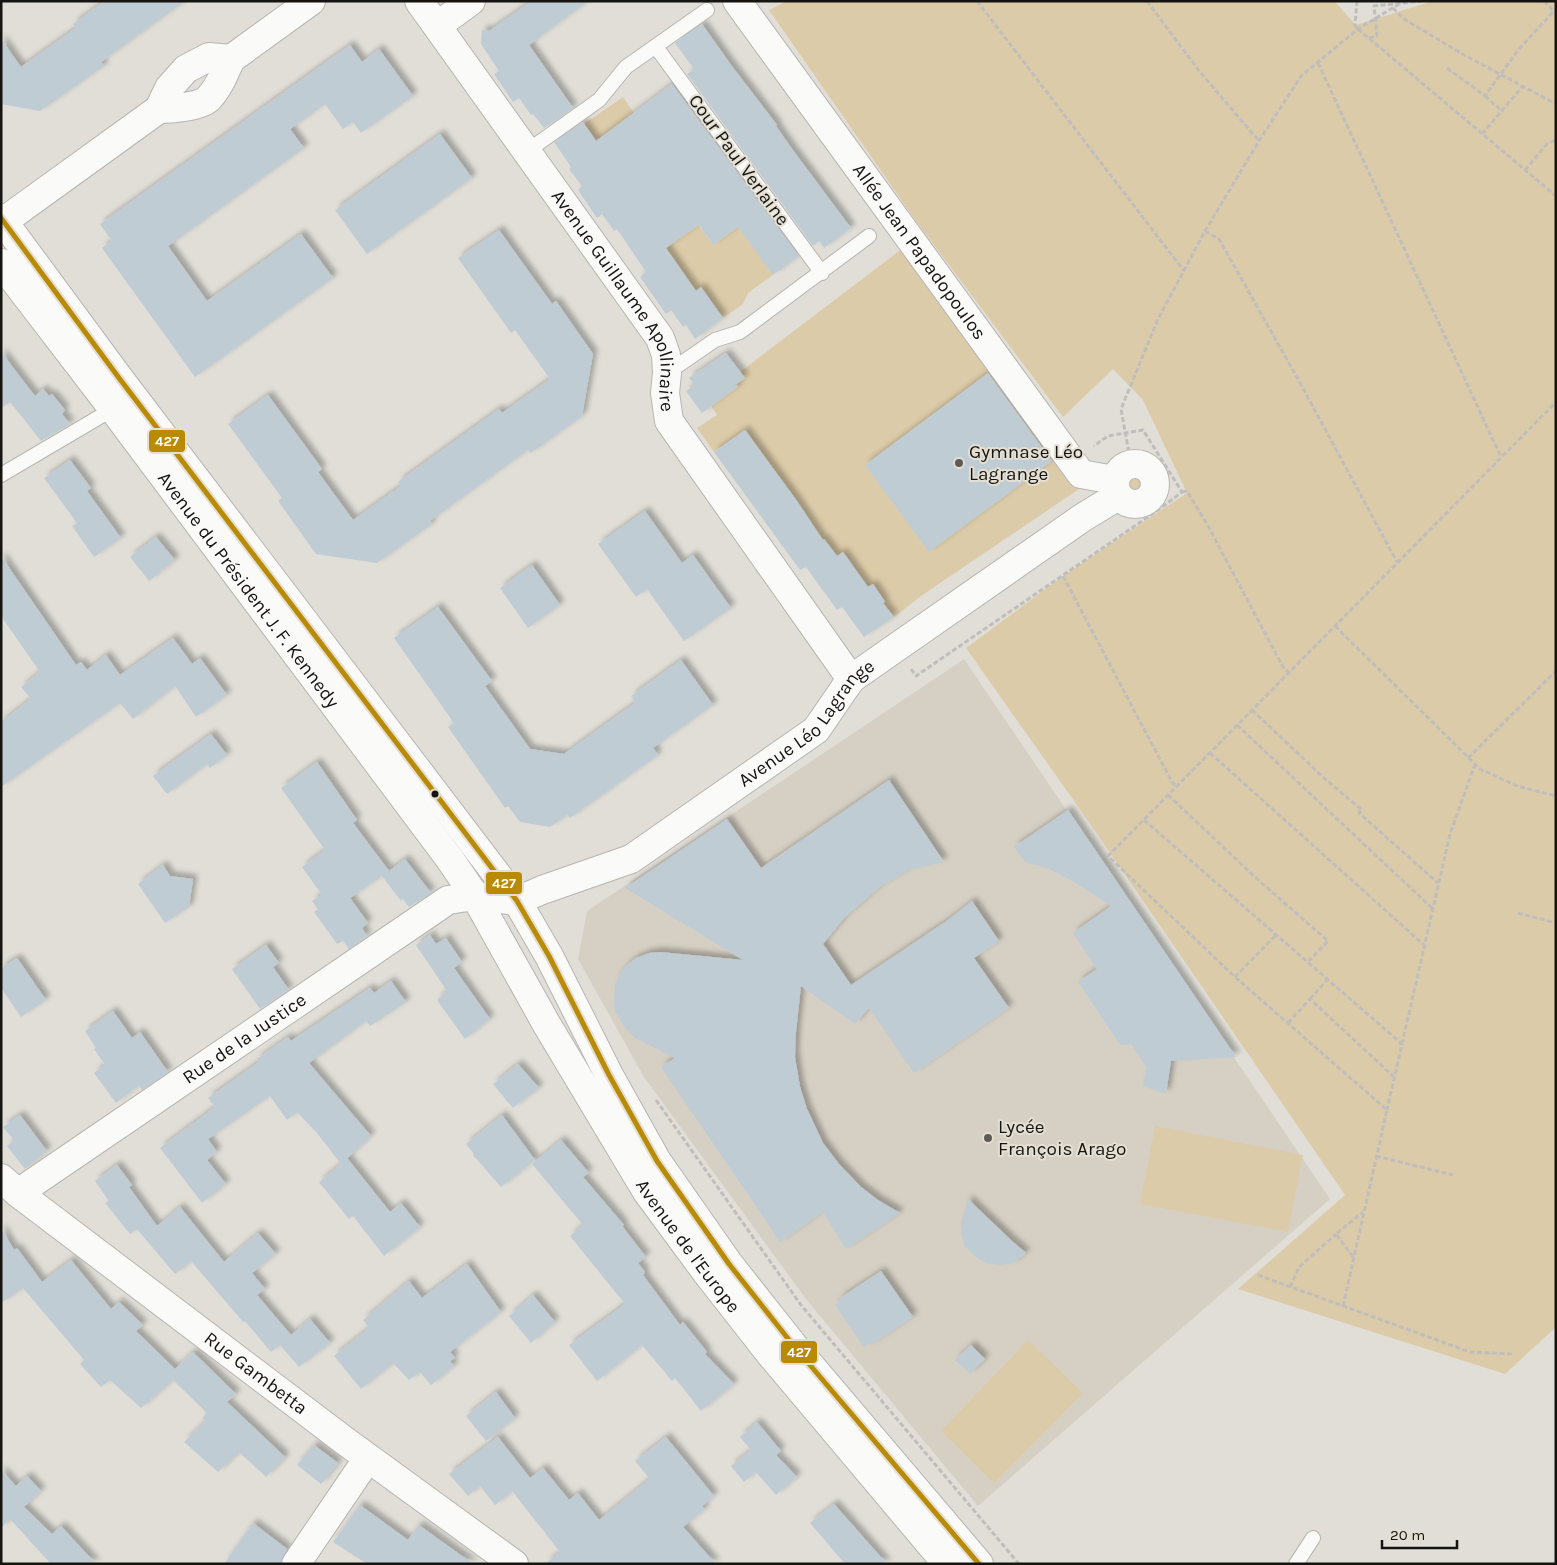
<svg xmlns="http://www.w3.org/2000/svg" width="1557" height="1565" viewBox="0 0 1557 1565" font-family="Karla,sans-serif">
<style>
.built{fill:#d6d0c4}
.green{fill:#dccba8}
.building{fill:#bfccd4;filter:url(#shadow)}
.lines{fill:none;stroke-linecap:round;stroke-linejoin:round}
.service-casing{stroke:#b7b5b0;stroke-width:16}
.minor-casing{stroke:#b7b5b0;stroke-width:30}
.tertiary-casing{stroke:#b7b5b0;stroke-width:30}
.secondary-casing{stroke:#b7b5b0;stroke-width:30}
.path{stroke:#bfbebc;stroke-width:3;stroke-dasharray:5 2.5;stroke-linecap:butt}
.service{stroke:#fafaf9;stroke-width:14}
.minor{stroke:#fafaf9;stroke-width:28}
.tertiary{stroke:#fafaf9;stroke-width:28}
.secondary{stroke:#fafaf9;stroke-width:28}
.bus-1-casing{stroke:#e4dfd3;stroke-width:9}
.bus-1{stroke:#b98b05;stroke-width:5}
.poi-dot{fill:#5d5b56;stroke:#e4dfd3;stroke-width:2}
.bus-dot{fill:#161410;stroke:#e4dfd3;stroke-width:2}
.labels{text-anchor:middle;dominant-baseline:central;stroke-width:4;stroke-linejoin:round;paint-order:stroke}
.street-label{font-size:19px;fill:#161410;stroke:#e4dfd3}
.poi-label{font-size:19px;fill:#161410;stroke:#e4dfd3;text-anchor:start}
.line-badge{stroke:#e4dfd3;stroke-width:2}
.badge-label{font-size:14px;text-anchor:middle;font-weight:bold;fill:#fff}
</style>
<defs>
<filter id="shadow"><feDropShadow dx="4.5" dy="-4.5" stdDeviation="2.5" flood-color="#0004"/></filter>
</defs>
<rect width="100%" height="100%" fill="#e0ded7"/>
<path class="built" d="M964,659L1330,1199L978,1506L806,1299L644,1077L578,959L587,911Z"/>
<path class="green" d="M787,1H1334L1356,25L1433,1H1556V1327L1505,1374L1238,1289L1345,1195L1091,825L966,648L1063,576L1187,493L1143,400L1113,369L1063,417L916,221L769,10Z
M623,97L634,113L623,121L713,245L760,211L756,251L773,275L748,293L743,304L723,318L701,287L694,292L676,266L677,264L671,255L646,273L664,236L584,124Z
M903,248L1079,489L921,596L894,617L883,603L885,601L873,584L866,589L812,574L822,541L750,440L752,439L746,430L714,452L697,428L717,415L711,406L744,378L740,372Z
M1130,470C1161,468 1152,508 1126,496L1124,475Z
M1155,1126L1303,1155L1288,1232L1140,1204Z
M1028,1340L1083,1393L994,1483L941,1431Z"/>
<path class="building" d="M105,1H185L101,62L104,66L40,111L1,104V39L21,67L76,28L73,24Z
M532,1H588L529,45L573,108L544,128L533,114L531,115L519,98L513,102L494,74L499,71L481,44L482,30L489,31Z
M702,24L731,65L777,125L776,126L792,149L851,228L824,248L819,241L813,246L687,74L694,69L675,43Z
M350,45L362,62L379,49L413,96L361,133L353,122L343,129L325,104L290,129L304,148L168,246L207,301L301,234L333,278L195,377L102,248L112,241L100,224Z
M672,84L799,256L773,275L738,227L713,245L699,225L666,248L696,291L701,287L723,318L695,339L686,325L683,327L671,310L666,314L640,277L646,272L617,229L614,231L602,214L597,218L578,190L582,186L569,169L571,167L554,142L583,122L596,141Z
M440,134L472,178L367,254L335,210Z
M499,230L552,304L556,301L593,354L582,416L531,453L528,450L475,488L430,521L432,524L377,563L316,554L278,501L282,498L228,424L268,395L322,469L318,472L353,520L401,486L398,482L499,409L502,413L550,379L515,330L511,333L458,258Z
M1,352L35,396L43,389L49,396L52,394L65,410L62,414L70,424L41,441L10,402L1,408Z
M726,353L745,378L736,384L738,387L702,413L686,391L695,385L689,378Z
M988,373L1052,461L929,552L865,465Z
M745,430L797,501L823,540L824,539L837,556L843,552L868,587L873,584L885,602L883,603L894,617L864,637L842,607L837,610L806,567L800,570L714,452Z
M70,460L91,488L87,491L121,538L94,557L72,526L77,523L44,478Z
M645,511L682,563L693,555L731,608L684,641L647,589L636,597L598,544Z
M156,537L175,560L149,581L130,557Z
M1,556L76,665L81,662L87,670L106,655L120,675L173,638L192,664L200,658L227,695L196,717L175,686L133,719L120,703L1,787V722L31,699L21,687L40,672L1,616Z
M532,565L560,605L528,628L500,588Z
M438,607L492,681L485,686L530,749L564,754L635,703L631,696L681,660L713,705L653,748L658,755L570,818L567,815L550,827L520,822L508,806L505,808L448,727L454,723L394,638Z
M211,734L227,755L210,768L207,764L167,794L153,776Z
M317,762L357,820L353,823L389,871L405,859L431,893L409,907L403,899L401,901L382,876L350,898L368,923L362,928L367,936L349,949L343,941L337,944L314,912L318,909L312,901L322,895L302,867L325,850L281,788Z
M889,780L944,862L909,870L880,887L845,917L823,944L851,985L948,920L972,901L999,941L974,958L1009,1008L914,1073L869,1008L855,1024L801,986L796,1032L795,1057L800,1087L807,1109L823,1143L839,1164L861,1187L878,1200L900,1213L846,1249L823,1212L780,1242L661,1067L675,1058L635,1038L625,1028L614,1009L615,986L619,975L626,966L636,958L649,953L660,952L743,960L625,888L727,819L761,868Z
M1068,810L1236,1057L1171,1061L1166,1094L1143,1086L1147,1068L1131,1044L1120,1045L1078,982L1097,969L1073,933L1111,906L1074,882L1049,869L1025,862L1014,847Z
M163,865L170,876L193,879L189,907L165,923L138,884Z
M430,935L436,944L446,938L462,962L454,968L490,1019L465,1039L437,1000L447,991L416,945Z
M266,945L279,963L273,967L289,990L260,1009L232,969Z
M17,958L46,1000L21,1017L1,988V968Z
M391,981L406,1002L370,1026L366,1021L309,1063L371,1136L342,1163L347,1158L390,1212L401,1203L420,1227L384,1256L353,1216L349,1219L319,1182L341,1164L317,1133L297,1112L287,1120L270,1096L208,1139L217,1152L207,1160L226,1184L202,1203L160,1148L215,1107L208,1098L259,1062L257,1059L288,1037L291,1041L370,988L374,993Z
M113,1011L132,1038L140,1032L168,1072L142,1090L139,1085L116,1103L94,1073L105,1065L94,1049L96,1048L85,1031Z
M518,1064L539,1088L513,1108L493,1084Z
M20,1115L47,1151L25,1169L7,1146L14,1140L3,1127Z
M502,1115L535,1160L501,1187L473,1155L474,1154L466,1144Z
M561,1140L589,1173L583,1177L624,1225L622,1226L646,1257L638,1263L645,1272L643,1275L680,1325L683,1322L707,1352L705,1354L734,1384L701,1411L675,1378L672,1381L642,1345L597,1381L569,1345L625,1304L570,1236L583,1225L532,1164Z
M117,1165L132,1185L129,1187L157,1226L180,1207L224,1262L258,1233L276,1254L252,1273L265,1289L257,1295L291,1335L310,1319L330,1343L299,1367L280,1345L282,1343L271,1352L245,1321L243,1322L191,1261L175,1274L137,1229L130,1234L105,1203L109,1201L95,1181Z
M968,1199L1012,1241L1026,1253L1014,1263L1000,1265L989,1264L977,1258L964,1245L962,1237L961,1225Z
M1,1228L14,1250L17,1248L42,1282L71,1260L111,1309L119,1302L143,1325L136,1331L175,1369L193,1352L236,1394L227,1402L285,1457L266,1477L239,1452L218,1472L184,1442L206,1421L202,1418L207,1413L173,1380L141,1408L110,1380L101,1387L80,1364L84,1360L23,1288L1,1303Z
M467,1264L501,1312L450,1352L455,1358L450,1361L454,1366L431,1385L420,1372L409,1380L393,1363L361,1389L334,1356L369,1328L363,1320L409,1281L422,1298Z
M881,1271L913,1317L871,1345L870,1343L864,1347L835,1305L841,1300L840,1298Z
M533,1295L555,1322L531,1343L509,1316Z
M971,1345L985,1359L970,1374L955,1360Z
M496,1392L515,1418L486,1441L466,1416Z
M757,1422L781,1451L776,1455L797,1477L776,1495L756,1472L744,1482L731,1466L751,1450L740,1437Z
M498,1437L530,1478L543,1468L569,1500L578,1493L599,1520L650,1479L635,1461L666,1437L714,1496L702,1506L705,1509L683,1527L716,1564H545L560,1552L512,1491L495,1505L480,1486L468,1496L449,1474Z
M314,1445L338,1463L321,1484L297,1465Z
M1,1470L16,1486L27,1476L41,1491L24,1507L52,1534L61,1526L96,1564H51L10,1519L1,1528Z
M834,1504L887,1564H845L810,1523Z
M360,1505L408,1540L419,1525L473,1564H367L333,1542Z
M253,1523L287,1549L281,1564H224Z"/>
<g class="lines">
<defs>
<path id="service" d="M656,47L822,273
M526,152L599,100L626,67L707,10
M667,373L715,340L740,332L869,236
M1,475L113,409
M1296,1564L1313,1538"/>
<g id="minor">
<path id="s1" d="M419,1L660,338L666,355L667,373L665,393L669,421L851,679"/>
<path id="s2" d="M737,1L1081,474L1114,480"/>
<path d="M437,26L471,1"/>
<path d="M209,57L231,59C225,72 219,88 208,99C199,107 171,109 159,109L169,88L186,69Z"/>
<path d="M231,59L311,1"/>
<path d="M4,221L159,109"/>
<path id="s3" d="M1,1178L18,1193L345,1441L514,1564"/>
<path id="s4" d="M18,1193L448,900L475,896L517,901L542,890L631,859L816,730L851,679L1082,518L1118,496"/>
<path d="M296,1564L368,1458"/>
</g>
<path id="tertiary" d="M1115 484a20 20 0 1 1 40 0a20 20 0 1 1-40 0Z"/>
<g id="secondary">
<path d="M1,218L119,378L517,901L549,956L609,1075L657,1161L729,1264L793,1345L979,1564"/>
<path id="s5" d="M1,263L113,409L449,858L475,896L547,1025L647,1192L706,1272L771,1355L947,1564"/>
</g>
</defs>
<use href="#service" class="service-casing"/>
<use href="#minor" class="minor-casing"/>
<use href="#tertiary" class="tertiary-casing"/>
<use href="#secondary" class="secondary-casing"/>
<path class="path" d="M977,1L1184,271
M1147,1L1200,72L1259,141
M1357,1L1355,25L1359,30
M1544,1L1555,12
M1393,8L1404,19L1464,55L1556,104
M1358,29L1556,196
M1369,38L1377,36L1374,6L1421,1
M1318,63L1501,457
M1447,68L1485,96L1519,49L1554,11
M1485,96L1502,111
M1482,134L1523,86
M1525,170L1547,144L1556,140
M1205,231L1219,239L1299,381L1397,562
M1130,459L1121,409L1158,319L1205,231L1259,141L1301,76L1358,29L1404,1
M1182,492L1187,491L1208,526L1283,667L1289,673
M1063,576L1172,782L1177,787
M1335,626L1480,769L1517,786L1556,796
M911,669L916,676L1161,508L1182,492L1143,430L1108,436L1094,446
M1252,710L1324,778L1362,810L1359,813L1438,883
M1237,725L1432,908
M1210,753L1424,945
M1468,758L1556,671
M1168,795L1256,878L1328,941L1308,962
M1144,820L1402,1044L1387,1110
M1518,913L1556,923
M1235,977L1276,935
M1310,999L1328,979
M1288,1023L1310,999L1394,1077
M1402,1044L1450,834L1475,764
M656,1100L801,1305L1019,1564
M1376,1156L1453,1175
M1353,1257L1336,1234L1363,1212
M1258,1275L1470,1352L1512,1354
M1290,1287L1299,1267L1336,1234
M1343,1306L1387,1110L1235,977L1108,856L1556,402"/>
<use href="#service" class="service"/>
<use href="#minor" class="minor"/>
<use href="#tertiary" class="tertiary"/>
<use href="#secondary" class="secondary"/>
<defs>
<path id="bus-1" d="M1,218L119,378L517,901L549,956L609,1075L657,1161L729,1264L793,1345L979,1564"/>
</defs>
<use href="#bus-1" class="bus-1-casing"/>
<use href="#bus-1" class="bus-1"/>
</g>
<g class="poi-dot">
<circle cx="959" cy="463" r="5"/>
<circle cx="988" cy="1138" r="5"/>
</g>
<circle class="bus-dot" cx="435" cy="794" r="4.5"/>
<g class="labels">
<g class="street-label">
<text transform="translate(739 160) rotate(54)">Cour Paul Verlaine</text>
<text stroke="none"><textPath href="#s2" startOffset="310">Allée Jean Papadopoulos</textPath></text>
<text stroke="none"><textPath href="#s1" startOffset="362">Avenue Guillaume Apollinaire</textPath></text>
<text stroke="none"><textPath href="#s5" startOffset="410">Avenue du Président J. F. Kennedy</textPath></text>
<text stroke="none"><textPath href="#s4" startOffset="935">Avenue Léo Lagrange</textPath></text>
<text stroke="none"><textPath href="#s4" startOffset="274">Rue de la Justice</textPath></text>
<text stroke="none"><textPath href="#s5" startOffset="1201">Avenue de l'Europe</textPath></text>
<text stroke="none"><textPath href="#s3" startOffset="321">Rue Gambetta</textPath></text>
</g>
<g class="poi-label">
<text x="969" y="452">Gymnase Léo<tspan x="969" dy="22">Lagrange</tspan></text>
<text x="998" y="1127">Lycée<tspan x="998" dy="22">François Arago</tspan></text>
</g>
</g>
<g class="line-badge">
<rect x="148" y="429" width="38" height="24" rx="5" fill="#b98b05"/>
<rect x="485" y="871" width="38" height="24" rx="5" fill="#b98b05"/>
<rect x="780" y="1340" width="38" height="24" rx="5" fill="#b98b05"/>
</g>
<g class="badge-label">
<text x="167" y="446">427</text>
<text x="504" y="888">427</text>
<text x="799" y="1357">427</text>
</g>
<rect width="1557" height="1565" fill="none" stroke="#161410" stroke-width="5"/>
<path d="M1382 1540v8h75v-8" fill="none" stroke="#161410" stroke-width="2.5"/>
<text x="1390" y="1540" font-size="15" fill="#161410" stroke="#e4dfd3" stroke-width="4" paint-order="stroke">20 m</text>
</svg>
